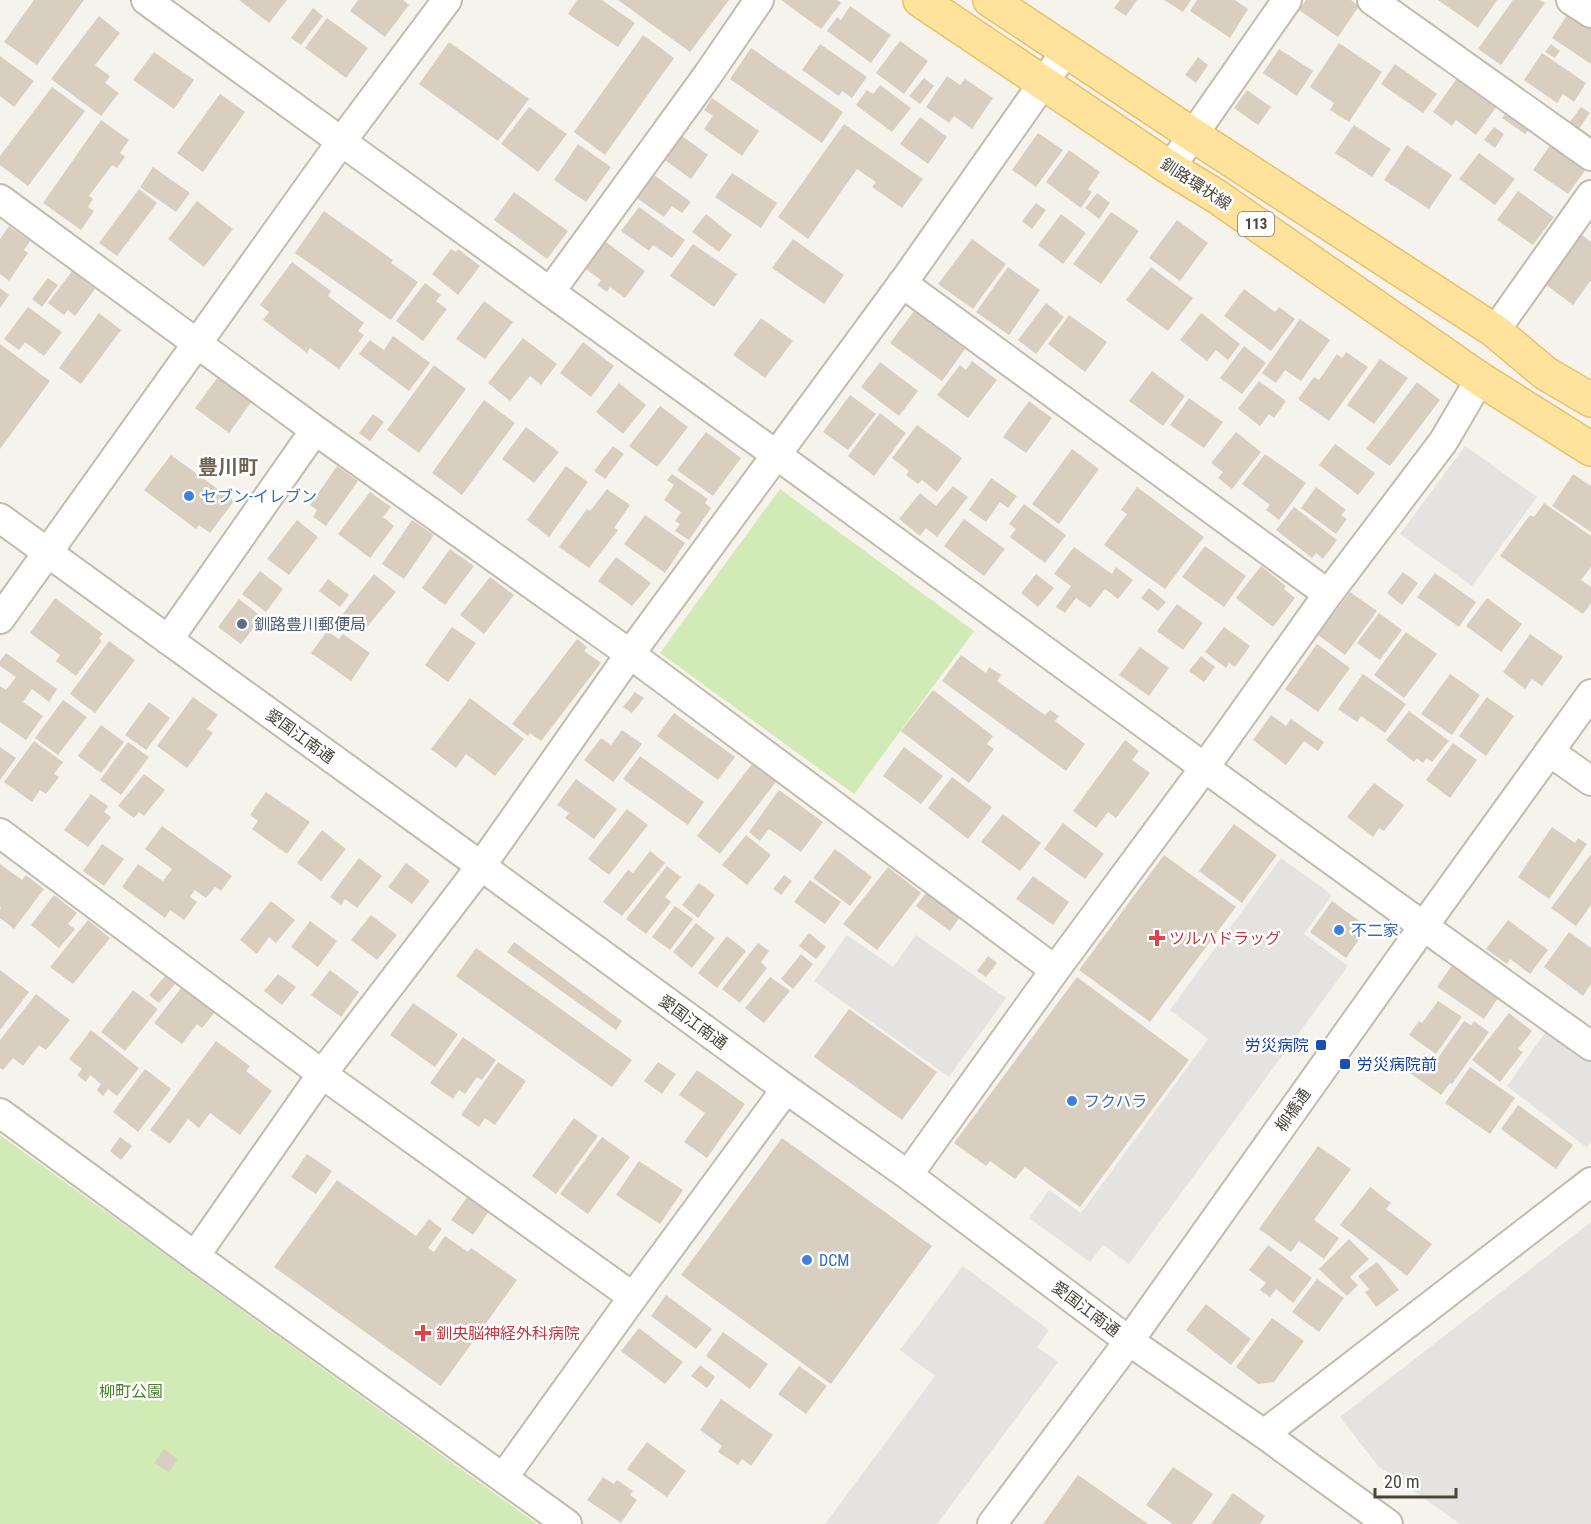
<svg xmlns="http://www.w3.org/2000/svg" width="1591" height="1524" viewBox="0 0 1591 1524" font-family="'Roboto Condensed','Noto Sans JP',sans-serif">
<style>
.park{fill:#d2eab5}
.parking{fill:#e5e3e0}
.building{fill:#d8cfc1}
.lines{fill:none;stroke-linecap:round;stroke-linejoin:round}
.minor-casing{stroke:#c2bbae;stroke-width:32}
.major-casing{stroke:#e6c16a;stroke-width:36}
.minor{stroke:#fff;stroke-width:28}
.major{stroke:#ffe39c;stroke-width:33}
.shop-dot{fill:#3f7fe0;stroke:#fff;stroke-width:2}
.service-dot{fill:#5c6f8a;stroke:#fff;stroke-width:2}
.health-dot{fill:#e0444e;stroke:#fff;stroke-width:2}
.transit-dot{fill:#1a4fb4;stroke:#fff;stroke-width:2}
.labels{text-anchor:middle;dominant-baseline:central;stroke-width:5;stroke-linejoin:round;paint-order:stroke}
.shield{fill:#fff;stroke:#817c74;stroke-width:1.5}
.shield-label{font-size:15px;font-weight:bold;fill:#4b4439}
.street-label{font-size:16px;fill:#4b4439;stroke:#fff}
.shop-label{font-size:16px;fill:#366cbe;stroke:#fff;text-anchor:start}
.service-label{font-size:16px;fill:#4e5e75;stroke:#fff;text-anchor:start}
.health-label{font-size:16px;fill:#be3a42;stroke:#fff;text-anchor:start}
.transit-label{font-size:16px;fill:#164399;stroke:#fff;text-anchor:end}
.park-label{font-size:16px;fill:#4a7f2a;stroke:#fff}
.quarter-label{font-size:20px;font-weight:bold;fill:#6e6250;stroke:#fff}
</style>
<rect width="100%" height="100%" fill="#f6f3ec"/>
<path class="park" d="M780,489L974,631L854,794L660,653Z
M0,1135L537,1524H0Z"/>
<path class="parking" d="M1465,446L1537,497L1472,586L1400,534Z
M1281,858L1332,895L1304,934L1348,966L1129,1264L1103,1245L1090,1262L1029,1218L1049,1190L1081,1213L1208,1039L1170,1010Z
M847,935L893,967L916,935L1006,998L949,1077L814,981Z
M1550,1026L1591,1058V1143L1586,1147L1507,1086Z
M1591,1222V1524H1460L1378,1466L1340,1417Z
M963,1266L1049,1330L1037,1347L1058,1362L937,1524H825L935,1376L900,1350Z"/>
<path class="building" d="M34,0H84L37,65L4,42Z
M239,0H287L269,23Z
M358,0H403L409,5L385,37L350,11Z
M577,0H602L635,23L618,47L568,14Z
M618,0H729L690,52Z
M781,0H837L841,3L821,29Z
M1120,0H1137L1126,16L1114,8Z
M1164,0H1191L1183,12Z
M1197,0H1235L1248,9L1230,38L1190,11Z
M1306,0H1351L1359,6L1338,37L1299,10Z
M1438,0H1497L1478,28Z
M1513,0H1540L1545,3L1501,65L1478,49Z
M850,6L891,35L871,63L827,31L837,17L841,20Z
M313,8L323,16L301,45L291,38Z
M1569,12L1591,27V64L1552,38Z
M99,16L120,33L95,65L110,76L105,83L119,93L101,116L51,79Z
M327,18L368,48L346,78L305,48Z
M643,35L674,58L605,155L574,132Z
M900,41L928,61L904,94L876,73Z
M449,42L529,99L498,141L419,84Z
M1339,43L1382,72L1349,122L1330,110L1334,103L1310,87Z
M820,44L867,77L852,98L842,91L839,96L802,70Z
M1551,44L1560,51L1555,58L1545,52Z
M751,48L843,112L822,143L730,79Z
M1279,49L1313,71L1297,96L1263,73Z
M154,52L194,80L174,109L133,80Z
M1542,53L1586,83L1574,102L1563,94L1557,103L1524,80Z
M0,56L34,81L14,107L0,96Z
M1198,57L1208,65L1196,83L1185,75Z
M1395,64L1437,94L1423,113L1381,84Z
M947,76L960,85L965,79L993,98L972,129L954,116L949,123L926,107Z
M1458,77L1497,106L1476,135L1456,120L1452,126L1433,112Z
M924,78L934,86L920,104L909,96Z
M880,85L911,108L892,132L856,105L867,90L873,94Z
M52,87L85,111L28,186L0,165V156Z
M1247,90L1271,107L1258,125L1234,108Z
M220,94L245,112L203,172L177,153Z
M712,98L759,131L742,156L704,129L713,116L704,110Z
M529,107L567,134L538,172L501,144Z
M1581,107L1590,113L1578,130L1569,123Z
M1507,111L1530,128L1525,134L1502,118Z
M920,117L947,137L928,164L900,144Z
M101,120L129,140L120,153L125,157L117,168L112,165L89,196L93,199L88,207L94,211L81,230L43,203Z
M844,124L923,179L902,208L872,187L876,182L857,169L808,239L778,217Z
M1354,125L1391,149L1372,177L1335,153Z
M1494,127L1504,134L1495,148L1484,140Z
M1038,133L1063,150L1036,187L1012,170Z
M682,136L708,155L691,179L665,160Z
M578,144L611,167L586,202L554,180Z
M1551,144L1586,169L1568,194L1533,170Z
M1407,145L1452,175L1429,209L1384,180Z
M1069,150L1100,172L1088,189L1092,192L1081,208L1046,182Z
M1479,153L1515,179L1495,205L1459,179Z
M153,167L190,193L176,212L140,187Z
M651,173L691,202L682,213L672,206L664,217L634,196Z
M732,173L777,203L761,228L715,197Z
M139,189L157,203L117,256L99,243Z
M1518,191L1554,217L1533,245L1497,220Z
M514,192L568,231L547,259L494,220Z
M1097,193L1110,203L1099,219L1085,208Z
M197,201L233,229L204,267L168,239Z
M1036,203L1046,210L1032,229L1022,221Z
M639,207L685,240L672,258L653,245L649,251L621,231Z
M324,211L393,260L391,263L418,282L391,320L295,253Z
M1111,212L1139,231L1101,284L1073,264Z
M706,214L732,235L719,252L692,232Z
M1061,214L1086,233L1063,264L1038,245Z
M1177,220L1208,243L1180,281L1149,258Z
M9,226L30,241L24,250L28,253L9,281L0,274V239Z
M1578,232L1591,242V280L1573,305L1541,281Z
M793,239L844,275L824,304L772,268Z
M972,239L1006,264L973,309L938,284Z
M606,242L645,271L625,298L610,287L607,292L597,285L601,280L586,269Z
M693,244L737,274L714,307L670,276Z
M451,249L456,252L458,249L480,266L458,295L432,274Z
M292,262L331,291L328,296L364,323L358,331L364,335L339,369L310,348L307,353L263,320L269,312L260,305Z
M1008,267L1040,290L1009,335L976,312Z
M1151,267L1193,298L1168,331L1126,300Z
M72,271L95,289L75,316L68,310L64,315L48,303Z
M48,278L58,285L42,307L32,299Z
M425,283L441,295L436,301L447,309L423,341L396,321Z
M0,288L9,295L0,308Z
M1244,289L1275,312L1279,307L1295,319L1271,351L1224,316Z
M484,301L513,322L485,359L456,339Z
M1046,303L1064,317L1036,354L1018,340Z
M28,307L62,332L44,356L25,342L19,350L4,339Z
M914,311L965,349L942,381L890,343Z
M99,313L121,330L81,384L59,368Z
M1201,313L1240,344L1228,360L1216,350L1207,361L1180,340Z
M1069,315L1107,342L1085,372L1048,344Z
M761,318L793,341L765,378L733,355Z
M1300,319L1330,340L1301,381L1285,370L1276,383L1262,373Z
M393,336L430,363L409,391L359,354L370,340L384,350Z
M523,338L557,364L541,385L530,376L510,401L488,383Z
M583,342L614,366L591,397L560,373Z
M0,344L50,381L0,449Z
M1244,346L1266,363L1242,394L1220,378Z
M1346,352L1368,367L1329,421L1298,399L1314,377L1319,380L1337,354L1342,358Z
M1380,359L1408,378L1374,424L1347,405Z
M972,361L997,380L968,418L937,395L960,365L966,370Z
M880,362L918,391L899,416L861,387Z
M434,365L466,389L419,453L387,430Z
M1152,371L1185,396L1163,426L1129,401Z
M218,377L252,401L229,433L195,408Z
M1259,381L1286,401L1274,418L1269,414L1260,426L1238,409Z
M1417,382L1440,400L1390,466L1366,449Z
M619,383L646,405L623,434L596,412Z
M850,395L876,414L848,450L823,432Z
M1189,398L1223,422L1204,448L1170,425Z
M484,400L515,423L462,495L432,473Z
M1029,401L1052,418L1026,453L1003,437Z
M660,406L688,427L657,467L629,446Z
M880,413L906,433L874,476L848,456Z
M373,414L384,422L370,441L359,433Z
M917,425L962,458L937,492L922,480L918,484L906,475L909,471L892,458Z
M526,427L559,452L534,483L502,459Z
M706,432L741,458L713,496L677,470Z
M1236,432L1261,452L1232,489L1218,478L1223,472L1211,463Z
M1335,444L1375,473L1358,495L1319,465Z
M613,446L624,454L605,479L594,471Z
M1072,449L1099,469L1059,524L1032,504Z
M1265,454L1306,483L1279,520L1266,510L1270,505L1242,484Z
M171,455L234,501L210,533L199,525L196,529L144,490Z
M337,466L358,481L326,526L313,517L317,510L310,505Z
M566,466L588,482L549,537L527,520Z
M672,474L708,499L705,503L711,508L689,540L675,531L680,524L675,521L681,512L664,500L674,485L667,480Z
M1573,474L1591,486V532L1552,506Z
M991,478L1017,496L1008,508L1000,502L986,522L969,510Z
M953,486L968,497L937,537L926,528L920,536L899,519L920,493L936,506Z
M1137,487L1204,537L1165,589L1104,545L1127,514L1121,510Z
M1316,487L1346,510L1341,515L1347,519L1336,534L1301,508Z
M607,489L630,505L614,528L618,530L589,568L559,547L587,509L590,511Z
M370,492L391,507L383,517L394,526L370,558L338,534Z
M1544,503L1591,536V567L1581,580L1591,587V603L1583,614L1500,556L1530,515L1534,517Z
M1024,504L1066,535L1045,563L1010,537L1016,529L1009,524Z
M1294,507L1337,540L1323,559L1316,553L1312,558L1276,530Z
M645,515L685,543L665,573L624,544Z
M964,519L1005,549L984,576L944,546Z
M297,520L318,537L289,575L267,559Z
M412,520L434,535L404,579L382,564Z
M1205,546L1246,576L1224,607L1182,577Z
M1074,547L1112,574L1116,567L1133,580L1118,599L1105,589L1090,608L1076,598L1065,613L1056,607L1071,586L1054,574Z
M450,549L474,566L445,605L422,588Z
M616,557L651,583L632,606L598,581Z
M1261,566L1286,586L1284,589L1295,598L1273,627L1236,598Z
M260,571L283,589L266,612L242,594Z
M1403,572L1418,583L1402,605L1387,593Z
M1435,573L1476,602L1459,627L1417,597Z
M374,574L396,592L362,633L341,616Z
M1036,574L1054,588L1038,607L1021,593Z
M490,577L514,595L484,634L460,615Z
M328,579L349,595L340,607L319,591Z
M1149,588L1166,602L1158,611L1141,598Z
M1350,592L1377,611L1345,655L1318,635Z
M55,598L103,634L99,638L102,641L76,676L56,661L60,655L30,633Z
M1487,598L1522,624L1501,652L1466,626Z
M239,599L262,617L241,644L218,627Z
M1177,604L1203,623L1183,650L1157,631Z
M1379,613L1402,630L1380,660L1357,643Z
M452,627L476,643L448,682L425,665Z
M1224,627L1250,646L1235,667L1229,663L1226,668L1205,652Z
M327,631L339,639L343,634L370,653L351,681L311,653Z
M1406,632L1437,654L1404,698L1374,675Z
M1530,634L1563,657L1542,686L1532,679L1525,689L1503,672Z
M577,639L587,647L584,651L601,663L541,741L530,733L528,736L512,724Z
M109,641L135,660L95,713L70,694Z
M1317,644L1350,668L1318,712L1285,689Z
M1140,647L1169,668L1149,696L1119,675Z
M6,653L57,689L49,702L32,689L23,702L43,716L26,740L0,722V686L6,690L16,677L0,666V661Z
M961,655L986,673L989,667L1001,675L997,681L1045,715L1050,710L1059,716L1055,721L1085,744L1066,771L942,681Z
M1201,656L1215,667L1204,682L1189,671Z
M1363,674L1406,704L1385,733L1361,716L1357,722L1338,709Z
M1450,674L1480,695L1452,735L1421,714Z
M933,690L993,736L987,744L994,749L969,783L901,731Z
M635,692L644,698L632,713L623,707Z
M193,697L218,715L207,729L213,733L187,768L157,746Z
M1487,697L1514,716L1486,756L1459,736Z
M470,698L524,739L495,776L466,754L456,768L431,749Z
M63,700L87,717L58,755L35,738Z
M149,702L170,718L146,750L125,735Z
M1409,711L1449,741L1432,762L1427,758L1423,763L1417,758L1414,762L1386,740Z
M674,713L735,757L718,780L657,736Z
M1271,715L1286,726L1291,719L1324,742L1318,751L1304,741L1286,765L1253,740Z
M101,725L124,742L101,773L78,756Z
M622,730L642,744L613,782L584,760L601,738L611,745Z
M1125,740L1139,751L1132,760L1150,773L1116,818L1108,812L1096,828L1073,811Z
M34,741L63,762L54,774L59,777L46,794L40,790L32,802L4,782Z
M128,742L149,757L121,795L100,780Z
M1453,743L1477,760L1450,798L1426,780Z
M0,747L16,758L0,780Z
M904,747L943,776L921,804L883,776Z
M640,756L704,802L688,825L623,779Z
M752,764L776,782L720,854L697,836Z
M144,774L165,790L144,816L139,812L134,818L118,806Z
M952,777L992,807L968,839L928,808Z
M576,779L617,809L594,839L565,818L569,813L557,805Z
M1374,783L1404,805L1384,831L1379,828L1373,837L1347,817Z
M779,790L823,822L801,852L769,829L760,841L749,832Z
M266,792L310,822L287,854L252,829L258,821L250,815Z
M91,794L108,806L104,812L111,817L88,847L64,830Z
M627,809L648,825L609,875L588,859Z
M1003,814L1041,843L1020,871L981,842Z
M1063,823L1104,854L1085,879L1044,849Z
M1234,824L1277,855L1242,903L1199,871Z
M162,826L232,876L221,891L215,887L206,898L195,890L190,897L197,902L184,920L170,910L165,918L122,887L138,864L163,881L172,869L145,849Z
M1552,827L1575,843L1578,838L1587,844L1549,899L1518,877Z
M322,830L346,849L321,881L297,863Z
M746,835L771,855L747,885L722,865Z
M102,844L124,859L104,886L83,871Z
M835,849L872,877L850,906L813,878Z
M650,851L665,863L622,916L603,902L628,870L633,873Z
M1591,854V905L1576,926L1551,908Z
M1164,855L1236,907L1150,1022L1079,970Z
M359,858L382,876L357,908L345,899L341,905L330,897Z
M406,863L430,881L412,904L388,887Z
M0,864L22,880L26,875L44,889L14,929L0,918V910L1,908L0,907Z
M667,866L681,877L665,897L671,902L646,934L626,919Z
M888,867L921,893L877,950L843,924Z
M784,875L792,881L781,895L773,889Z
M1033,876L1069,902L1053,925L1016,899Z
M810,880L841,902L825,924L794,902Z
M699,883L715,895L698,918L682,905Z
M926,893L960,917L950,931L916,906Z
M54,895L77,913L68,924L75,929L59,948L31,925Z
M271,901L295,920L276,943L269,937L257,954L240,940Z
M1332,901L1368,927L1346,958L1310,932Z
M675,906L693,919L670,950L652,937Z
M371,915L397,935L377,960L351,940Z
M88,920L110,938L73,984L50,967Z
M1508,920L1548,950L1530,974L1510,959L1507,964L1486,949Z
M310,921L337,941L318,967L291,947Z
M696,923L715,938L692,968L673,952Z
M1569,932L1591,948V984L1583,996L1544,967Z
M809,933L826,947L816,959L799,946Z
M727,936L746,951L717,988L698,973Z
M514,942L622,1021L616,1030L507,952Z
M758,943L769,951L761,962L767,968L740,1003L722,989Z
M476,948L632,1060L612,1087L456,976Z
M801,954L813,964L793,989L781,979Z
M988,956L997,963L986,977L977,971Z
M1455,961L1502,992L1484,1019L1437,987Z
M0,970L29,992L0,1030Z
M330,970L359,992L341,1017L311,995Z
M278,974L296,987L282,1005L264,991Z
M165,976L175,984L159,1003L149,995Z
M770,977L790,991L764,1023L745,1008Z
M1077,977L1189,1060L1080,1207L1025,1167L1015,1179L990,1161L986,1166L954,1143Z
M182,987L215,1012L202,1028L197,1024L182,1044L154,1023Z
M133,990L158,1009L125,1051L101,1032Z
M36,994L70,1020L46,1050L39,1045L23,1066L13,1058L3,1070L0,1068V1040Z
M1438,1001L1462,1017L1436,1054L1409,1035L1419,1021L1422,1023Z
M413,1003L458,1034L435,1067L390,1035Z
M849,1009L937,1072L902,1120L814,1057Z
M1509,1013L1532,1031L1518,1049L1523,1052L1500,1082L1472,1060Z
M1464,1021L1471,1025L1474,1021L1489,1032L1452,1084L1450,1083L1441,1095L1410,1073L1424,1053L1436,1061Z
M91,1030L139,1068L117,1096L108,1089L103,1096L97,1090L101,1084L90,1075L86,1082L77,1075L82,1069L69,1059Z
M463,1037L496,1060L482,1080L477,1077L465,1094L459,1090L453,1099L430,1083Z
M216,1041L250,1066L246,1071L272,1091L240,1135L210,1113L199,1128L188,1119L170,1144L150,1130Z
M498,1062L526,1081L495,1125L485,1118L479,1127L461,1115Z
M658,1062L676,1074L662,1094L644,1081Z
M1470,1067L1515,1098L1490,1134L1445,1103Z
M145,1069L171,1089L138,1132L113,1112Z
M697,1070L745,1104L707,1158L684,1142L705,1113L679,1095Z
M1518,1105L1573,1145L1556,1169L1501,1129Z
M574,1118L598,1136L556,1194L532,1176Z
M120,1137L132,1146L121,1160L110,1151Z
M602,1137L630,1157L588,1214L560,1194Z
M782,1138L932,1246L831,1384L681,1275Z
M1318,1146L1351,1169L1314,1220L1339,1238L1324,1259L1299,1241L1291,1252L1259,1229Z
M307,1154L332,1171L316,1194L291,1177Z
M639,1161L683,1190L660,1224L616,1195Z
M337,1180L416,1236L429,1219L442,1229L428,1248L434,1252L445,1236L468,1252L471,1248L517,1280L441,1386L274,1267Z
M1370,1187L1391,1203L1386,1209L1432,1244L1407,1276L1340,1225Z
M470,1193L491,1208L473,1235L451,1220Z
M1349,1239L1369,1259L1350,1277L1358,1285L1347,1296L1319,1269Z
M1268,1245L1312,1278L1293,1303L1276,1289L1270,1297L1260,1290L1266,1283L1249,1270Z
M1377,1262L1399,1290L1376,1307L1365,1292L1369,1289L1358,1276Z
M1317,1279L1344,1298L1319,1332L1292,1312Z
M666,1295L712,1329L696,1349L651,1316Z
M1206,1304L1251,1339L1231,1365L1186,1330Z
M1272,1318L1304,1341L1274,1382L1258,1384L1236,1367Z
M639,1328L683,1362L665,1384L621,1351Z
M723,1332L768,1364L750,1389L706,1356Z
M700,1365L715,1377L707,1388L691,1376Z
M799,1366L827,1386L806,1414L778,1394Z
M721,1399L773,1435L751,1466L742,1459L738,1465L718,1452L722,1446L700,1430Z
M647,1442L686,1471L667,1497L627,1469Z
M164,1449L178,1459L169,1472L154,1463Z
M1173,1467L1213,1494L1192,1524H1173L1146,1505Z
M1078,1475L1148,1524H1043Z
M603,1477L614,1484L617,1480L633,1491L630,1495L637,1500L621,1523L587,1500Z
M1233,1493L1265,1516L1260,1524H1211Z"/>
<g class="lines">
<defs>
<path id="minor" d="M146,0C356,153 568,304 778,456C1049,653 1318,853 1591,1046
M1372,0L1591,156
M1571,0L1591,13
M1170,168L1287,0
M0,199L315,430L630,654L1055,970
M902,283L1328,594
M550,292L707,76L759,0
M1495,331L1591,195
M0,518L481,866L786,1089L908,1175L1129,1341L1264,1434L1388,1524
M0,619L341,142L447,0
M168,640L315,430
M1550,752L1591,781
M0,833L322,1074L633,1297
M0,1113L195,1256L567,1524
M908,1175L1055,970L1205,767L1328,594L1443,442L1480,379
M195,1256L322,1074L481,866L630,654L907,277L1065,52
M1264,1434L1591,1182
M503,1478L633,1297L786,1089
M992,1524L1129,1341L1423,927L1591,694"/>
<path id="major" d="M920,0L1170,168L1216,196L1480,379L1591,449
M990,0L1193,135L1495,331L1545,373L1591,400"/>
</defs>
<use href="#minor" class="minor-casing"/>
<use href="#major" class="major-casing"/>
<use href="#minor" class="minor"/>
<use href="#major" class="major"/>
</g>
<g class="shop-dot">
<circle cx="189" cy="496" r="6"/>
<circle cx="1339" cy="930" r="6"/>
<circle cx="1072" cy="1101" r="6"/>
<circle cx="807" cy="1260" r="6"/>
</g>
<circle class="service-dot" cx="242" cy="624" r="6"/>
<g class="health-dot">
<path d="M1154 929h6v6h6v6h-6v6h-6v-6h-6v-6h6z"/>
<path d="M420 1324h6v6h6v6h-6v6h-6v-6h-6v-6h6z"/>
</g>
<g class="transit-dot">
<rect x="1315" y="1039" width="12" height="12" rx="3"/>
<rect x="1339" y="1058" width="12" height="12" rx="3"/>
</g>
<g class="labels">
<rect class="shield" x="1238" y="212" width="36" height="24" rx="4.5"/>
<g class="shield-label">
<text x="1256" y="224">113</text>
</g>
<g class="street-label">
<text transform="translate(1196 184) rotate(33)">釧路環状線</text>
<text transform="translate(300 736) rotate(36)">愛国江南通</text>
<text transform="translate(693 1022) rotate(36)">愛国江南通</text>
<text transform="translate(1293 1110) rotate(-55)">柳橋通</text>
<text transform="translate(1086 1309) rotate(37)">愛国江南通</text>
</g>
<g class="shop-label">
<text x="201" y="496">セブン-イレブン</text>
<text x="1351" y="930">不二家</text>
<text x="1084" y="1101">フクハラ</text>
<text x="819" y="1260">DCM</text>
</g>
<g class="service-label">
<text x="254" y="624">釧路豊川郵便局</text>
</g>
<g class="health-label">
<text x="1169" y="938">ツルハドラッグ</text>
<text x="436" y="1333">釧央脳神経外科病院</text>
</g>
<g class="transit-label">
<text x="1309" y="1045">労災病院</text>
<text x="1357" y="1064" text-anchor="start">労災病院前</text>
</g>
<g class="park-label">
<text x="131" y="1391">柳町公園</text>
</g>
<g class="quarter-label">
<text x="228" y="467">豊川町</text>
</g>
</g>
<path d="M1375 1488v9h81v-9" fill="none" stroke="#4b4439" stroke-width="3"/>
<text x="1384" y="1488" font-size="18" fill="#4b4439" stroke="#ffffff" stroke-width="4.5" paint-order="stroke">20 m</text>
</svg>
